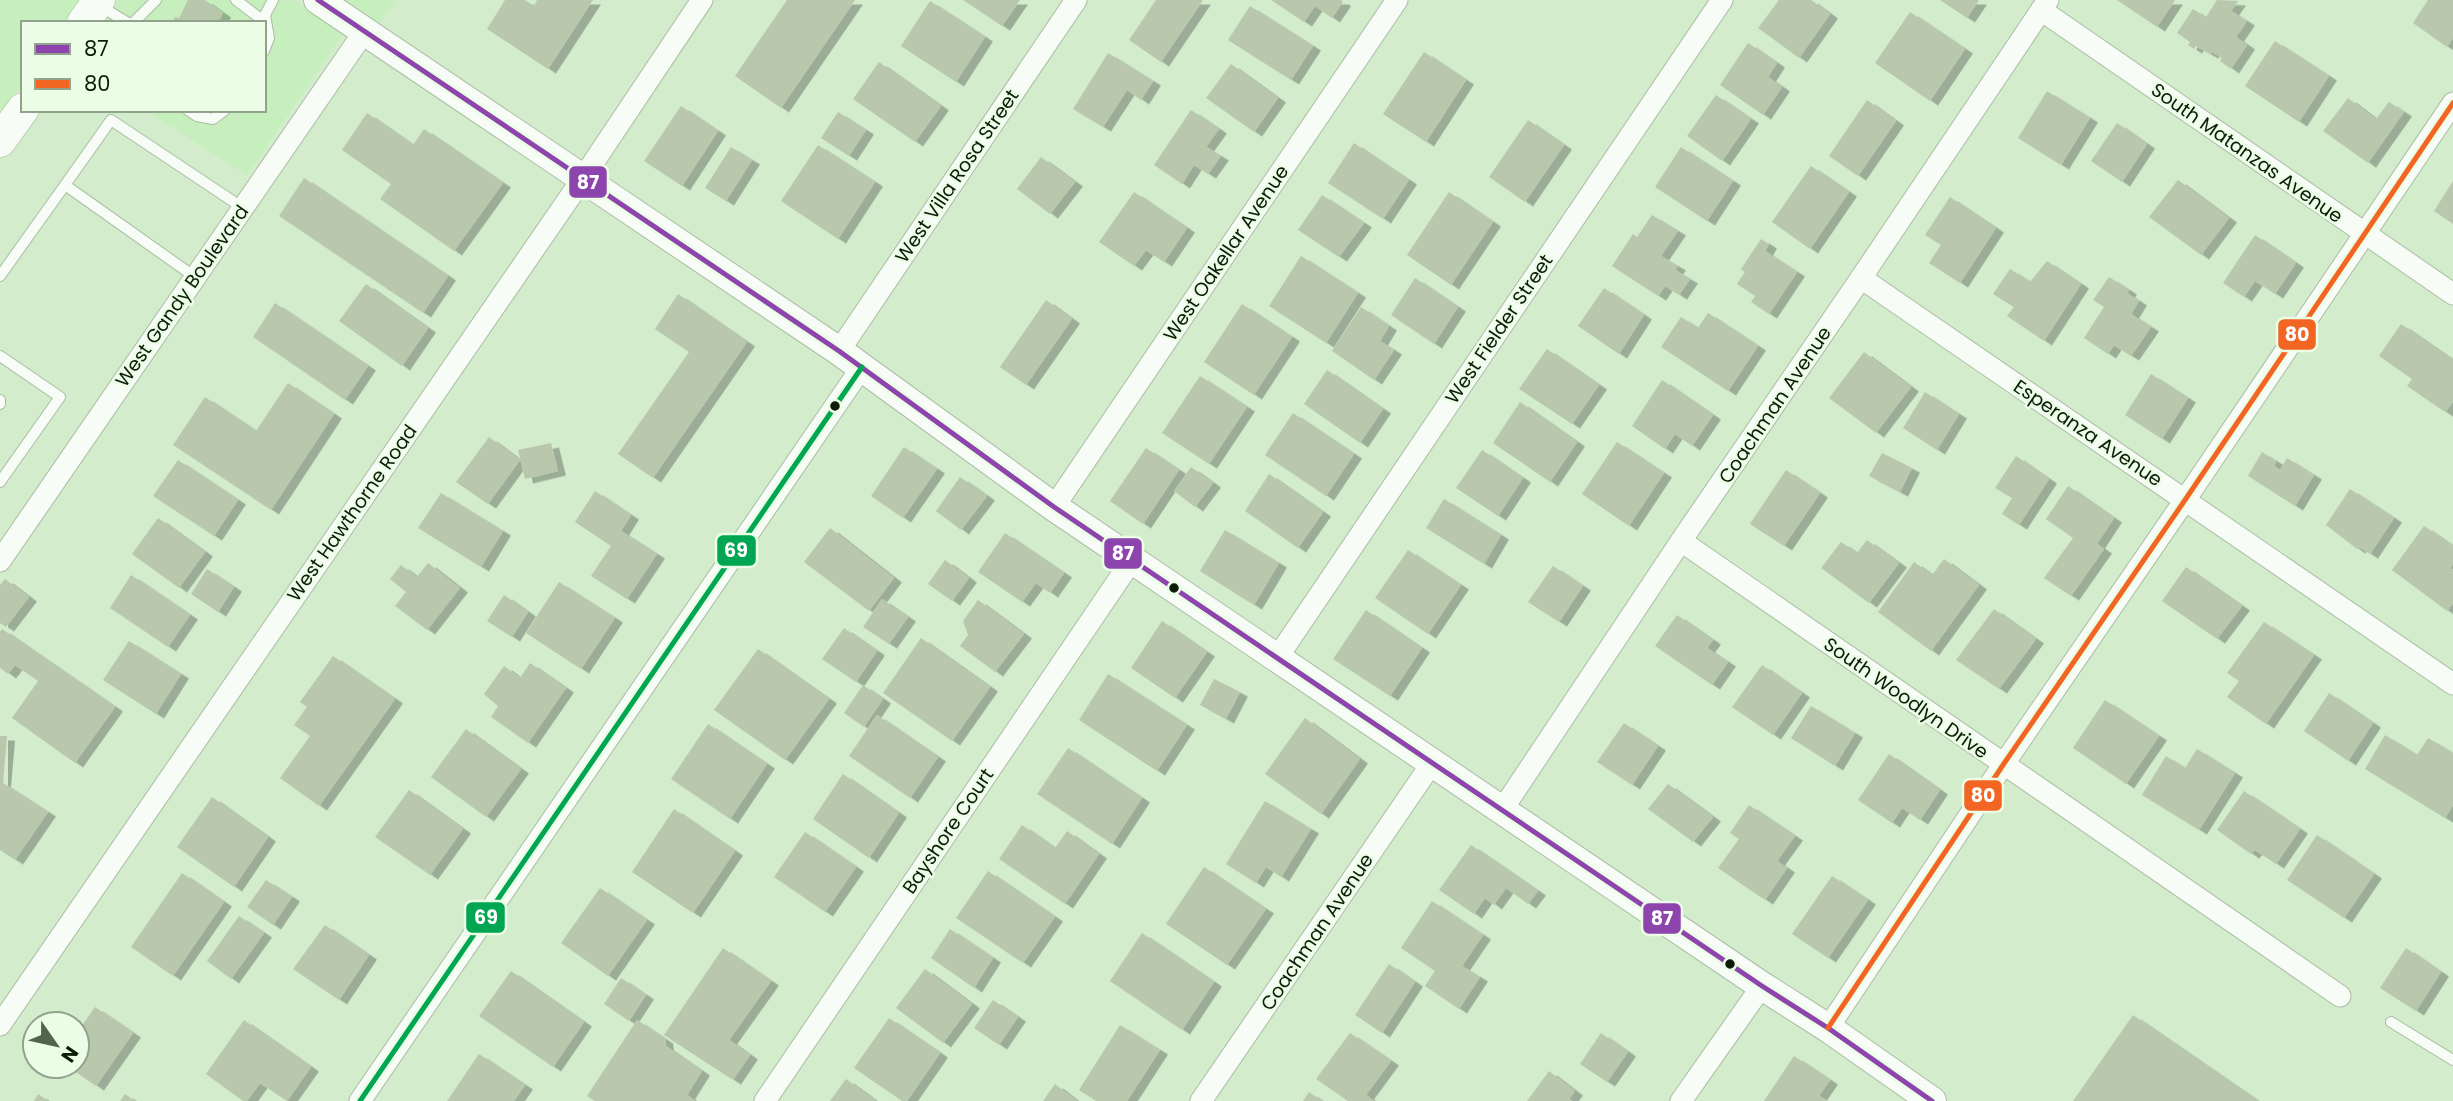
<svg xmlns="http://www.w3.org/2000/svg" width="2453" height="1101" viewBox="0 0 2453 1101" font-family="Poppins,sans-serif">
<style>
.built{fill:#c7eebd}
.building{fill:#b9c7ac;filter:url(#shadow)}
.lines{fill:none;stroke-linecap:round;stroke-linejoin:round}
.service-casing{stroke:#aabda4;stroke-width:12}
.minor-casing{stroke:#aabda4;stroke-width:23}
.tertiary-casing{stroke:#aabda4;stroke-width:30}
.secondary-casing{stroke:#aabda4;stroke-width:33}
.service{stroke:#f8fcf7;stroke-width:10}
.minor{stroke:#f8fcf7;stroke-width:21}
.tertiary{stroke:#f8fcf7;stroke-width:28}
.secondary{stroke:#f8fcf7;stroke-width:32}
.bus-1-casing{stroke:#ebfde6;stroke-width:10}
.bus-2-casing{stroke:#ebfde6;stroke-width:10}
.bus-3-casing{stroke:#ebfde6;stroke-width:10}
.bus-1{stroke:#8e44ad;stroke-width:5}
.bus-2{stroke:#f26522;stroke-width:5}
.bus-3{stroke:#00a651;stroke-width:5}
.bus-dot{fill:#0c1c07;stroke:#ebfde6;stroke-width:2.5}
.labels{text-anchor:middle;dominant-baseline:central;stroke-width:5;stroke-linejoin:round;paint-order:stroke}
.street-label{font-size:19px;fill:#0c1c07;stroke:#ebfde6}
.line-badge{stroke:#ebfde6;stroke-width:2.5}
.badge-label{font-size:19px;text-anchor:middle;font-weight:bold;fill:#fff}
</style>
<defs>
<filter id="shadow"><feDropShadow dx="8" dy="4.5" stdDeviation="0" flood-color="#0004"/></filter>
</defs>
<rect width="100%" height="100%" fill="#d3eccc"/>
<path class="built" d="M0,0H81L65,23H23V83L0,115Z
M118,0H294L343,34L247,175L145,110H264V23H102Z
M342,0H395L378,25Z"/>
<path class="building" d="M188,0H205L223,13L218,23H172L175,17L179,18Z
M505,0H525L534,6L537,0H593L548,69L487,29Z
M787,0H855L781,108L735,76Z
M963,0H1020L1002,26Z
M1156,0H1203L1161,62L1129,40Z
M1271,0H1341L1343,2L1332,18L1315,6L1304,22Z
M1779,0H1811L1830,14L1799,58L1758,28Z
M1940,0H1979L1967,18Z
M2117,0H2175L2157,27Z
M2217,0L2238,1L2231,11L2247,21L2236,37L2247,45L2231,69L2220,61L2222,58L2212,52L2210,54L2196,46L2194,49L2188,45L2190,42L2177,33L2193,9L2206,17Z
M2428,0H2453V38L2447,47L2413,23Z
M930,1L985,37L956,82L901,46Z
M1250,6L1313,46L1291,80L1228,40Z
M1910,12L1965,49L1930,101L1875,63Z
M2275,41L2329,76L2299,122L2245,86Z
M1748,43L1777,63L1768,77L1782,87L1763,115L1720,85Z
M1424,52L1466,80L1426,142L1383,114Z
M1108,53L1153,81L1141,100L1127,90L1103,127L1073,109Z
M879,62L941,106L915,142L853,99Z
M1231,64L1278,98L1254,132L1206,98Z
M2047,91L2090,118L2061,165L2018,138Z
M1716,95L1751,119L1722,161L1687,136Z
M2348,98L2376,119L2389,102L2404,112L2368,163L2323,131Z
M1867,100L1896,121L1858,176L1829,156Z
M681,106L718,131L682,186L644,161Z
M1191,110L1219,129L1206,147L1221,156L1208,174L1194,165L1182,184L1154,165Z
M838,112L866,130L849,156L821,138Z
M367,113L413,145L424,129L503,183L454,251L380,199L391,184L342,150Z
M1528,120L1564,145L1525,202L1489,177Z
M2117,123L2147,144L2122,182L2091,161Z
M1354,143L1409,180L1383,219L1328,183Z
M818,145L875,182L838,239L781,201Z
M731,147L752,160L726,201L705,188Z
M1681,147L1733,181L1707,221L1655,187Z
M1041,157L1075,182L1050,214L1017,189Z
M1811,166L1849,192L1810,249L1772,222Z
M304,178L448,276L423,313L279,216Z
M2178,180L2229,218L2201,255L2149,217Z
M2453,181V224L2434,211Z
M1134,192L1187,228L1164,262L1146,250L1134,266L1099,242Z
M1449,192L1493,222L1451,285L1407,255Z
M1322,195L1364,223L1339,257L1298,230Z
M1950,197L1996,228L1960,283L1929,263L1941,245L1925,235Z
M1652,215L1678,231L1661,256L1678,266L1675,270L1690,279L1679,295L1665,286L1658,296L1612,266L1633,234L1637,237Z
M2255,235L2296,263L2275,294L2255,281L2244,297L2223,283Z
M1761,239L1769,244L1765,251L1797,272L1769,314L1751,302L1755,296L1737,284L1745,272L1741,269Z
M1301,256L1358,293L1326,343L1269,306Z
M2047,261L2081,284L2044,341L2007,316L2014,307L1993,294L2010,269L2030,282Z
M2109,277L2129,290L2127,293L2139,301L2131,314L2151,327L2131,356L2114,345L2108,354L2084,338L2104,307L2093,300Z
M1415,278L1458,307L1434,344L1391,315Z
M366,284L428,328L402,366L339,321Z
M1604,288L1644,315L1619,354L1578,326Z
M678,294L747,342L653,478L618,454L689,352L655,329Z
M1046,300L1072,319L1026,385L1000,367Z
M275,303L368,366L345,400L253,337Z
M1242,304L1292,337L1254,395L1204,362Z
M1361,307L1389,326L1380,341L1394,350L1374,380L1332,351Z
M1708,313L1758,346L1728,391L1661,347L1681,317L1698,328Z
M2401,324L2453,360V402L2445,412L2407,386L2412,379L2379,356Z
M1547,349L1599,385L1572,424L1519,389Z
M1864,352L1911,387L1876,433L1829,398Z
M1327,370L1383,409L1360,443L1304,404Z
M2151,374L2188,398L2162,439L2125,415Z
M1200,376L1247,407L1209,464L1162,433Z
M1662,380L1713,415L1692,446L1675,434L1665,449L1632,426Z
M288,383L334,414L271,510L173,445L205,397L256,431Z
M1925,392L1959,414L1937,450L1903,428Z
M1520,402L1577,442L1550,482L1493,443Z
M1293,413L1354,454L1326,496L1265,455Z
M489,437L520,460L488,504L456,482Z
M1617,442L1664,473L1629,526L1582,494Z
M551,443L558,471L525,479L518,450Z
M904,447L937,469L903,518L871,496Z
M1146,448L1179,470L1143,524L1110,501Z
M1482,450L1523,478L1498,516L1456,488Z
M2262,452L2276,461L2274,466L2280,470L2287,458L2314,475L2295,506L2248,476Z
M1882,453L1912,468L1900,492L1869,476Z
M2016,456L2049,479L2019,525L2002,514L2012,498L1995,488Z
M178,460L238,500L214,536L153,496Z
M1191,467L1213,483L1195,507L1174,491Z
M1786,470L1820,493L1784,546L1750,524Z
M1269,474L1323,512L1298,548L1245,511Z
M960,477L987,496L961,530L936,511Z
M2068,486L2114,518L2097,544L2104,549L2071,596L2044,578L2073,538L2046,519Z
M2350,489L2394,518L2370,554L2359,547L2357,549L2326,525Z
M595,491L631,515L621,531L657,554L627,599L591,576L611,546L575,522Z
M441,493L503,531L481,567L418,528Z
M1444,499L1501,535L1484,564L1426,528Z
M158,518L205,552L179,588L132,554Z
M2424,526L2453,546V564L2450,568L2453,570V603L2447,611L2392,570Z
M830,528L894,578L869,611L804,562Z
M1225,530L1279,563L1254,605L1200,571Z
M1005,533L1064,573L1050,593L1036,583L1022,602L978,572Z
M1867,540L1899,563L1869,603L1821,568L1841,542L1857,553Z
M1408,550L1461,585L1428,634L1375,598Z
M1944,559L1979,585L1931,651L1878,612L1914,562L1932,575Z
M945,560L969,578L952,601L928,584Z
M428,563L460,588L427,630L395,606L406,592L390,579L401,565L417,577Z
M1553,566L1583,586L1559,622L1528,602Z
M2186,567L2242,606L2217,639L2162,601Z
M207,569L234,587L218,612L191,594Z
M131,575L190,615L168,647L110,608Z
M5,579L29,597L6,627L0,623V585Z
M559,582L615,618L581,669L526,633Z
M504,595L528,612L512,637L487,621Z
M882,599L908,617L889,644L863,627Z
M978,600L1024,634L995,672L960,646L968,635L963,621Z
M1994,609L2036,639L1999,689L1956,660Z
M1366,610L1422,648L1390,696L1333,659Z
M1677,615L1713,640L1707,648L1728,662L1712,685L1655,646Z
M1162,621L1207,652L1175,698L1131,668Z
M2264,622L2314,655L2266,724L2227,697L2239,681L2227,673Z
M844,628L877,651L856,682L822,659Z
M2,629L115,707L75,763L12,718L38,681L15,665L8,674L0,668V632Z
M921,638L990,687L952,741L883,693Z
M129,641L181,674L156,714L103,680Z
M758,649L829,699L785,760L714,710Z
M333,656L395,699L319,806L280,778L310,736L294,725L307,707L300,702Z
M530,663L566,688L528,743L491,717L498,706L484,694L504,666L520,678Z
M1762,665L1802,693L1773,735L1732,707Z
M1108,674L1187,725L1157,771L1079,720Z
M1214,679L1240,692L1226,719L1200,705Z
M863,685L883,699L864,727L844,713Z
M2329,693L2373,723L2348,761L2304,731Z
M2105,700L2159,736L2126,784L2073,748Z
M1811,706L1855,733L1835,766L1791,738Z
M877,715L938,757L910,798L849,756Z
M1305,718L1360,759L1321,814L1265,774Z
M1624,723L1658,746L1632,785L1597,762Z
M708,724L767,764L730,819L671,779Z
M466,729L521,769L486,817L431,777Z
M2385,735L2417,755L2428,738L2453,753V805L2445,818L2365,769Z
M0,736H7L3,783L48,812L15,860L0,850Z
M1068,748L1142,798L1112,844L1037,794Z
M2197,749L2235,773L2199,830L2142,795L2166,756L2185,768Z
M1889,754L1940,790L1920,820L1902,808L1892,823L1858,800Z
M843,774L899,813L869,858L813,819Z
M1668,784L1713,817L1693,842L1648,809Z
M409,790L463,829L430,875L375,837Z
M2244,791L2300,829L2276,864L2255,850L2251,854L2217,830Z
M212,797L268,837L234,887L177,847Z
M1265,801L1311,829L1281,877L1266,867L1256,883L1226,864Z
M1749,805L1795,836L1777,861L1787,868L1765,900L1718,868L1739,839L1730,833Z
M674,809L735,851L693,913L632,872Z
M1022,825L1055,848L1067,831L1099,854L1065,904L999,859Z
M805,832L856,867L825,912L774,877Z
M2317,835L2374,874L2344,918L2287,880Z
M1471,845L1538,891L1528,904L1506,888L1494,905L1485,898L1474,914L1439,890Z
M1204,867L1266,909L1227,965L1166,924Z
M988,871L1055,917L1023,963L956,918Z
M182,873L224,902L173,976L131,947Z
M1832,876L1868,900L1828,958L1792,934Z
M266,880L292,897L273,925L247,907Z
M600,888L647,920L608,976L561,943Z
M1432,901L1483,935L1462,966L1480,977L1459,1009L1425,986L1435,971L1401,948Z
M239,916L264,933L231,979L207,961Z
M325,925L369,955L339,1000L293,969Z
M950,929L993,958L974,988L931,958Z
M1142,933L1214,982L1182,1030L1110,981Z
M723,948L771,981L729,1040L750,1055L733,1080L664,1035Z
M2406,948L2441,972L2416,1011L2380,988Z
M1389,964L1415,982L1382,1033L1355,1015Z
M925,969L972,1004L943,1043L896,1008Z
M511,971L584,1022L553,1067L479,1016Z
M621,978L646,995L629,1021L604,1004Z
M993,1000L1018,1017L999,1045L974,1028Z
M95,1007L133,1033L96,1086L67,1066H77V1033Z
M2133,1015L2258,1101H2073Z
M889,1018L940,1053L907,1101H902L854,1068Z
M244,1020L311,1067L287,1101L260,1083L247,1101H243L206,1074Z
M637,1020L665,1039L666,1046L702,1071L687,1095L695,1101H595L587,1096Z
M1120,1025L1160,1050L1127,1101H1096L1079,1090Z
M1350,1033L1391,1061L1366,1095L1374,1101H1348L1316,1079Z
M1601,1033L1628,1052L1607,1082L1580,1064Z
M479,1054L525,1085L514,1101H447Z
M1794,1056L1830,1080L1819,1096L1828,1101H1764Z
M1549,1071L1575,1091L1569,1099L1572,1101H1527Z
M846,1079L876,1101H830Z
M1055,1084L1077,1101H1043Z
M1309,1092L1322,1101H1303Z
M38,1094L48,1101H34Z
M125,1094L135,1101H120Z"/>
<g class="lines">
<defs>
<path id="service" d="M236,0L265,22
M100,6L128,23
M133,23L156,0
M264,51L269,38L265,15L273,0
M188,110L197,116L213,119L225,110
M0,276L65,185
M195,277L65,185L111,120L243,208
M0,356L60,397L0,482
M0,400V404
M2391,1022L2453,1060"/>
<path id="minor" d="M2041,10L2453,294
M1861,278L2453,684
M839,351L1076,0
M1054,507L1397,0
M1681,541L2340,996
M0,561L364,32
M1277,658L1722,0
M1502,810L1681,541L1861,278L2048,0
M0,1025L583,178L702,0
M1828,1028L2003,765L2185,500L2453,103
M360,1101L862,367
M765,1101L1132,560
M1201,1101L1432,763
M1681,1101L1762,986"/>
<path id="tertiary" d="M318,0L839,351L1054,507L1762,986L1828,1028L1932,1101"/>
<path id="secondary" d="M83,23L99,0
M0,141L23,109"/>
</defs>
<use href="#service" class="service-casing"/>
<use href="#minor" class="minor-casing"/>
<use href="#tertiary" class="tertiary-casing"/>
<use href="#secondary" class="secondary-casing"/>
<use href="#service" class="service"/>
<use href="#minor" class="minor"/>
<use href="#tertiary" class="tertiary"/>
<use href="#secondary" class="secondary"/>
<defs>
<path id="bus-1" d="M318,0L839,351L1054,507L1762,986L1828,1028L1932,1101"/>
<path id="bus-2" d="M1828,1028L2003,765L2185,500L2453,103"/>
<path id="bus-3" d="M360,1101L862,367"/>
</defs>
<use href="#bus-1" class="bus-1-casing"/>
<use href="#bus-2" class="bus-2-casing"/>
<use href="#bus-3" class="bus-3-casing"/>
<use href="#bus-1" class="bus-1"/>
<use href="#bus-2" class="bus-2"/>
<use href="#bus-3" class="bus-3"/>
</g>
<g class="bus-dot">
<circle cx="835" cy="406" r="6"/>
<circle cx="1174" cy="588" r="6"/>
<circle cx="1730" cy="964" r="6"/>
</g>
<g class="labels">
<g class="street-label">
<text transform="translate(2247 153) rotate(35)">South Matanzas Avenue</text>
<text transform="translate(957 176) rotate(-56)">West Villa Rosa Street</text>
<text transform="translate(1226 253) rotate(-56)">West Oakellar Avenue</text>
<text transform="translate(182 296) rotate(-55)">West Gandy Boulevard</text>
<text transform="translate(1499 329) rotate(-56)">West Fielder Street</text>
<text transform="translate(1775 405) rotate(-56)">Coachman Avenue</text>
<text transform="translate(2088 433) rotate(34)">Esperanza Avenue</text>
<text transform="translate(352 513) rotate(-55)">West Hawthorne Road</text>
<text transform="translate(1906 698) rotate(35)">South Woodlyn Drive</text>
<text transform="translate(948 831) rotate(-56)">Bayshore Court</text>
<text transform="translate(1317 932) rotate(-56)">Coachman Avenue</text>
</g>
</g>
<g class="line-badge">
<rect x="568" y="165" width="40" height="34" rx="7" fill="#8e44ad"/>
<rect x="2277" y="318" width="40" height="33" rx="7" fill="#f26522"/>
<rect x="716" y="534" width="41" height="33" rx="7" fill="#00a651"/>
<rect x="1103" y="537" width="40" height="33" rx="7" fill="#8e44ad"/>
<rect x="1963" y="779" width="40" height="33" rx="7" fill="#f26522"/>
<rect x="465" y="901" width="41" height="33" rx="7" fill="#00a651"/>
<rect x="1642" y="902" width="40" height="33" rx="7" fill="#8e44ad"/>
</g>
<g class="badge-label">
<text x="588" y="189">87</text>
<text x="2297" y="341">80</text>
<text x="736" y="557">69</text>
<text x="1123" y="560">87</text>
<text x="1983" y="802">80</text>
<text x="486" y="924">69</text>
<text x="1662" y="925">87</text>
</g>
<rect x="21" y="21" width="245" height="91" fill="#ebfde6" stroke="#92a38d" stroke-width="2"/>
<rect x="35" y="44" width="35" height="10" fill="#8e44ad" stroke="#92a38d" stroke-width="2"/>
<text x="84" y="56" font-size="21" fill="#0c1c07">87</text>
<rect x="35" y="79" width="35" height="10" fill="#f26522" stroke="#92a38d" stroke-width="2"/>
<text x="84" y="91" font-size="21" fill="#0c1c07">80</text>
<g transform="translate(56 1045) rotate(124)"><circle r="33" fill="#ebfde6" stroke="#92a38d" stroke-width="2"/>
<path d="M0-5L12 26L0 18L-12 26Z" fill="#52654c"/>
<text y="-10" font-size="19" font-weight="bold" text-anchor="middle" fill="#0c1c07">N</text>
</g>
</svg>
